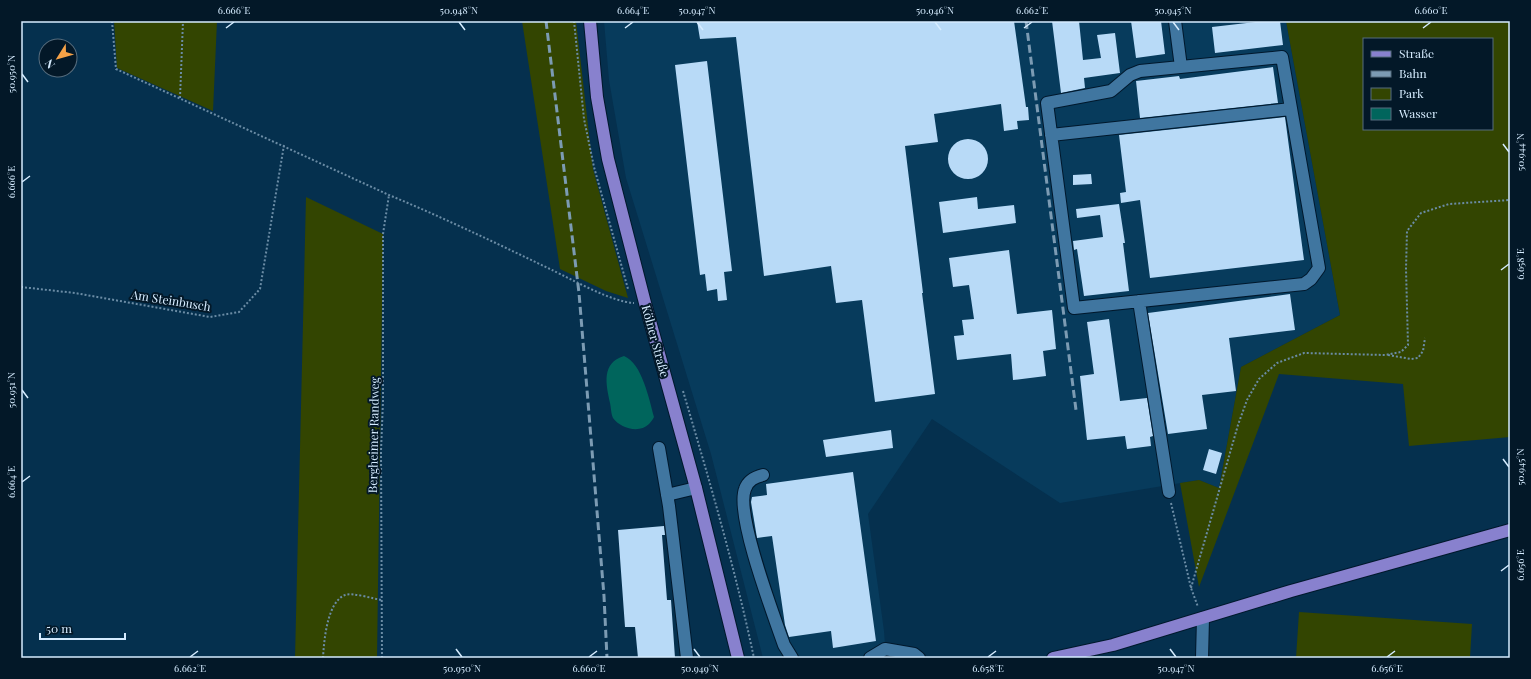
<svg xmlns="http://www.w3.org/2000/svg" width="1531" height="679" viewBox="0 0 1531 679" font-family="'Playfair Display',serif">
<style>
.built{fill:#073b5c}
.green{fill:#334501;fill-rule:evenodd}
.water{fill:#00655c}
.building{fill:#b8daf7}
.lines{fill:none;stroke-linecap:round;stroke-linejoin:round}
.minor-casing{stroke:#00182c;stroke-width:14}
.major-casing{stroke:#00182c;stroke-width:14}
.path{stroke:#6b8ca5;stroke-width:2;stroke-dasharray:2 2;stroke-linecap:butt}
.minor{stroke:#4076a0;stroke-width:12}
.major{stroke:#8881ce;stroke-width:12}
.rail{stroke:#7c9bb3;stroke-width:3;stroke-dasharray:8 4;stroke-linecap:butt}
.ticks{fill:none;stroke:#d6ecff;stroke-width:1.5}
.labels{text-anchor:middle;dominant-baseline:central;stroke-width:4;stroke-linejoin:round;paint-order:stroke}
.street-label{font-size:12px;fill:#d6ecff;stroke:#031828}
.neatline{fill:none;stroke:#d6ecff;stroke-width:1.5}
.ticks-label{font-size:10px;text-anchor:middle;fill:#d6ecff}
</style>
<rect width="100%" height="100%" fill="#05304e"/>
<path class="built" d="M604,21H1286L1340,315L1241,367L1219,488L1199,480L1060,503L932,419L868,514L884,631L886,658H763L711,454L626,178L609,80Z"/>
<path class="green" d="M114,21H217L213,111L117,68Z
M522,21H576L593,169L628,298L606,291L560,269Z
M1286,21H1510V437L1409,446L1403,384L1279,374L1199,587L1180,483L1199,480L1219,488L1241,367L1340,315ZM1364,39H1492V129H1364Z
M306,197L383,234L377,658H295Z
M1299,612L1472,624L1470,658H1296Z"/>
<path class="water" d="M624,356C642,363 649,399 654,417C653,419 651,422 649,424C639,434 620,428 613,418C611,414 611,407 610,403C606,384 601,363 624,356Z"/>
<path class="building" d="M697,21H1014L1026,107H1028L1029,120L1017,121L1018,129L1004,131L1001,104L934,114L938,142L905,146L923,293H922L935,394L875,402L862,300L836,303L831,266L764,276L736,37L700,39Z
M1052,21H1079L1083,60L1101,58L1097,35L1115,33L1120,73L1084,78L1085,88L1061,93Z
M1131,21H1161L1165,54L1136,58Z
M1264,21H1280L1283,45L1215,53L1212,27Z
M707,61L732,271L724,272L727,300L718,301L717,289L707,291L705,274L700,275L675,65Z
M1273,67L1278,103L1140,118L1136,81L1179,76L1180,79Z
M1285,117L1304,260L1150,278L1140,200L1121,203L1120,193L1126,192L1119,135Z
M948 159a20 20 0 1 1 40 0a20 20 0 1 1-40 0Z
M1091,174L1092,184L1073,185V175Z
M977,197L978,209L1014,205L1016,223L943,233L939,202Z
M1119,204L1125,243H1123L1129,291L1084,296L1077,249L1074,250L1073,241L1103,237L1100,215L1077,218L1076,209Z
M1009,250L1017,314L1052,310L1056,349L1043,351L1046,376L1013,380L1011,354L957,360L954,336L964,335L962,320L974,319L969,285L953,287L949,258Z
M1290,294L1295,330L1229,338L1236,391L1202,395L1207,429L1168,434L1148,313Z
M1109,319L1120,401L1147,398L1153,436L1150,437L1151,446L1127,449L1125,436L1087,440L1080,376L1094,374L1087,322Z
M891,430L893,448L826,457L823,440Z
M1209,449L1222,453L1216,474L1203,470Z
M853,472L876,641L833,648L831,631L789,637L785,625L772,536L757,538L751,502L752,497L767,495L766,484Z
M664,526L665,535H662L667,600H671L675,658H638L635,627H625L618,530Z"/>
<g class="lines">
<defs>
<path id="minor" d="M1175,21L1181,67
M1282,57L1319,268L1311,279L1304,284L1074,308L1047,103L1111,91L1130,75L1140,71Z
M1051,135L1291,109
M1139,301L1169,492
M659,448L669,506L687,658
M763,475C755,477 748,480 745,489C735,514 774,616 784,645L792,658
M667,495L696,488
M870,658L885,649L914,654L919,658
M1202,658L1203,618"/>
<path id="major" d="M590,21L597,97L608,159L645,303L696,488L738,658
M1053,658L1113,645L1291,591L1510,530"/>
</defs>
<use href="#minor" class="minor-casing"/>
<use href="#major" class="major-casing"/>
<path class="path" d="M112,21L116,69L389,195C444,218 498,244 552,270C573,280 612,302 634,303
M574,21L584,119L594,167L628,289
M180,98L183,21
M21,287L75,293L210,317L239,312L260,289L284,145
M1388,355L1411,359L1418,358L1423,351L1425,338
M683,391C709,479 735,568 754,658
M1171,503L1191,588L1198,607
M1191,588L1238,425L1247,400L1259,379L1277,363L1304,353L1385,355L1401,352L1408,345L1406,269L1407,231L1421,213L1449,204L1510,200
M323,658C324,641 327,602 345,595C352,592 374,599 382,600
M382,658L381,451L383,401V234L389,195"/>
<use href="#minor" class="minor"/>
<use href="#major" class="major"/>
<path class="rail" d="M546,21L579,293L604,596L607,658
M1026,21L1076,410"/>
</g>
<path class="ticks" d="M459,22L465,30M697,22L703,30M935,22L941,30M1173,22L1179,30M226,28L234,22M625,28L633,22M1024,28L1032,22M1423,28L1431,22M22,74L28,82M1503,144L1509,152M22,182L30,176M1501,270L1509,264M22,390L28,398M1503,459L1509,467M22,482L30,476M1501,571L1509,565M456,649L462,657M694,649L700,657M1170,649L1176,657M190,657L198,651M589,657L597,651M988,657L996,651M1387,657L1395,651"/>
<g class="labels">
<g class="street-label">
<text transform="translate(171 300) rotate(9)">Am Steinbusch</text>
<text transform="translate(656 341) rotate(75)">Kölner Straße</text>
<text transform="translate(373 435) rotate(-89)">Bergheimer Randweg</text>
</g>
</g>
<rect width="1531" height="679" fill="none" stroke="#031828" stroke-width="44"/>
<rect x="1363" y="38" width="130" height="92" fill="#031828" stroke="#576d7e"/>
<rect x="1371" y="51" width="20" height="6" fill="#8881ce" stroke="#576d7e"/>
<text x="1399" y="58" font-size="12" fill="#d6ecff">Straße</text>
<rect x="1371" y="71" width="20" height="6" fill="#7c9bb3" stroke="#576d7e"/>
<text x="1399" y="78" font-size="12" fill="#d6ecff">Bahn</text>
<rect x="1371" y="88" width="20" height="12" fill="#334501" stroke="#576d7e"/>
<text x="1399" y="98" font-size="12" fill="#d6ecff">Park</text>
<rect x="1371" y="108" width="20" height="12" fill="#00655c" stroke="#576d7e"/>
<text x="1399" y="118" font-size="12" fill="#d6ecff">Wasser</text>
<g transform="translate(58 58) rotate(233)"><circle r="19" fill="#031828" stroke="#576d7e"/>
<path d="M0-3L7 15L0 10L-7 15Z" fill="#f6a247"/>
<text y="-6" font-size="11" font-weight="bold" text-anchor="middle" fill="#d6ecff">N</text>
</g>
<path d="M40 633v6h85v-6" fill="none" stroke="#d6ecff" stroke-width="2"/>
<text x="46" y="633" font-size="12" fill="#d6ecff" stroke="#031828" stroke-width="3" paint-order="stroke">50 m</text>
<rect x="22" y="22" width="1487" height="635" class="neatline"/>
<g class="ticks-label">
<text x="234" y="14">6.666°E</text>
<text x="459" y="14">50.948°N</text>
<text x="633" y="14">6.664°E</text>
<text x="697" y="14">50.947°N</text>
<text x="935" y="14">50.946°N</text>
<text x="1032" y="14">6.662°E</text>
<text x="1173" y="14">50.945°N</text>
<text x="1431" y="14">6.660°E</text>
<text transform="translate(11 74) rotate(-90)" y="4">50.950°N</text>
<text transform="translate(1520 152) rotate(-90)" y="4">50.944°N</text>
<text transform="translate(11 182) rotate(-90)" y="4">6.666°E</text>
<text transform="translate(1520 264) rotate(-90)" y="4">6.658°E</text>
<text transform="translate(11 390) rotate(-90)" y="4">50.951°N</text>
<text transform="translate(1520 467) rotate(-90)" y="4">50.945°N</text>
<text transform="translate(11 482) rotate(-90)" y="4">6.664°E</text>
<text transform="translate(1520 565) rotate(-90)" y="4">6.656°E</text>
<text x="190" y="672">6.662°E</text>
<text x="462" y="672">50.950°N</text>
<text x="589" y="672">6.660°E</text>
<text x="700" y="672">50.949°N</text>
<text x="988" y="672">6.658°E</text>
<text x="1176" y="672">50.947°N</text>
<text x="1387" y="672">6.656°E</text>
</g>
</svg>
